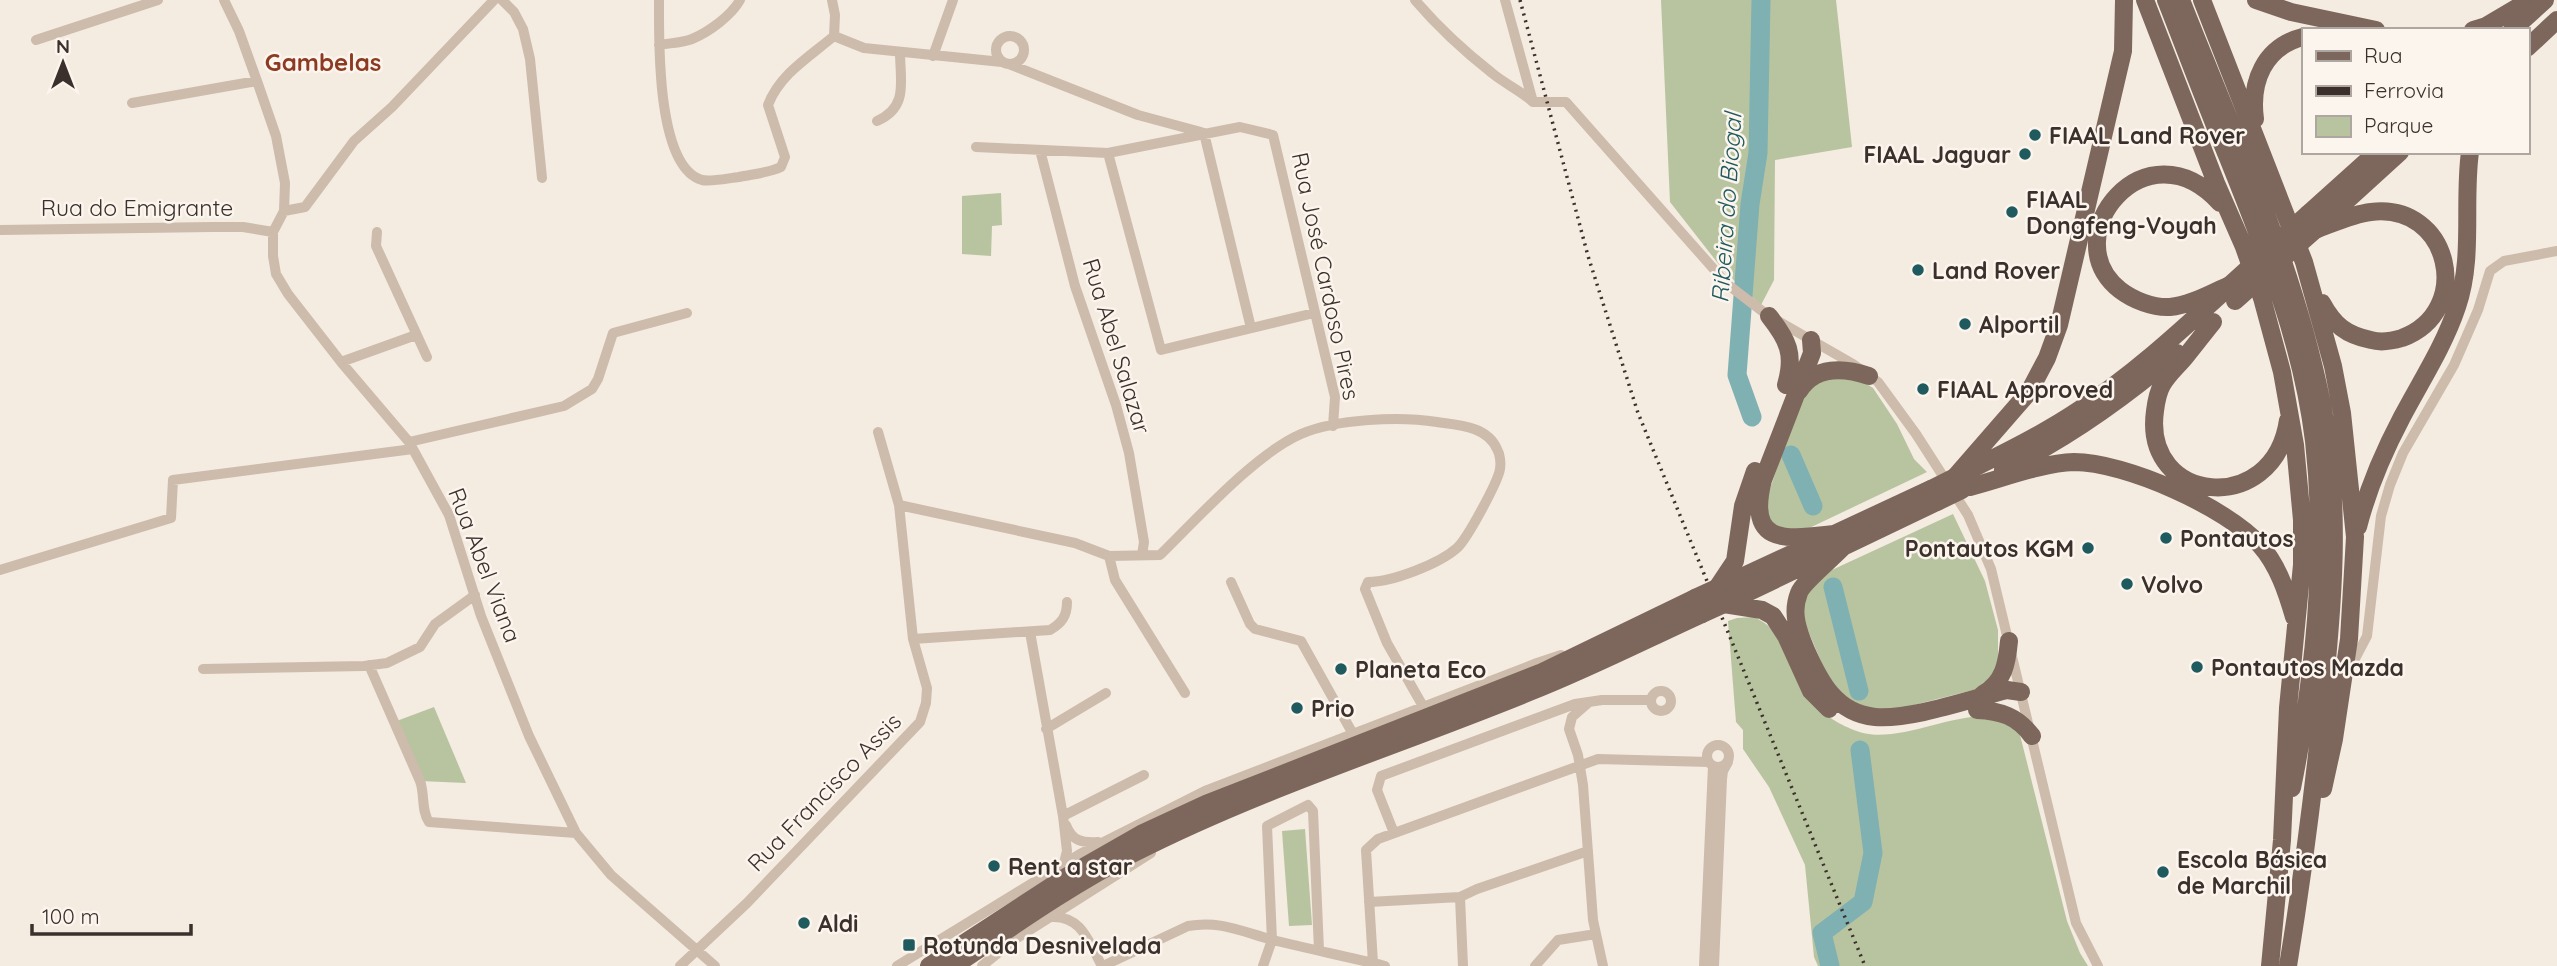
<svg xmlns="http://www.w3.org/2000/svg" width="2557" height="966" viewBox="0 0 2557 966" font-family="Quicksand,sans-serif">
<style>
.green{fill:#b8c4a0}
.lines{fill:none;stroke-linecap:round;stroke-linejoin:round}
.river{stroke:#7fb0b2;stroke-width:19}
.street{stroke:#cdbbac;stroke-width:10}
.primary{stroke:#7d675c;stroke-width:18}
.rail{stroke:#3b302b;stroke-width:3.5;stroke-dasharray:2 5;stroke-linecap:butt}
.primary-bridge{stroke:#7d675c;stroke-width:18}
.poi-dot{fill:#1f5a5e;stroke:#fbf5ee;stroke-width:2.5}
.labels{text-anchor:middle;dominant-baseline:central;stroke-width:5;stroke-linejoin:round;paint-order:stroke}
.poi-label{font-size:23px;font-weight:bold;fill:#3b302b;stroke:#fbf5ee;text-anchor:start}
.street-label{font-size:23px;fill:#3b302b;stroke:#fbf5ee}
.neighbourhood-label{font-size:24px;font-weight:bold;fill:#8c3b22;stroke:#fbf5ee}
.water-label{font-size:24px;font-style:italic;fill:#1f5a5e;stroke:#fbf5ee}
</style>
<rect width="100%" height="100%" fill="#f4ebe1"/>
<path class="green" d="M1661,0H1836L1852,147L1775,160L1774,280L1761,305L1724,271L1670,202Z
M1001,193L1002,225L992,226L991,256L962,254V196Z
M1832,375L1856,377L1873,388L1897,424L1914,459L1927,472L1803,531C1777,529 1766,527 1767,498L1801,396L1813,383Z
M1953,514L1985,581L1998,630V662L1991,677L1981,688L1894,710H1875L1856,703L1840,692L1828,678L1804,621L1805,596L1821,575Z
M1754,617C1790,633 1796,677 1818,706C1827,719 1849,729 1863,733C1907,744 1975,700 2009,723C2013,725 2017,731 2020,735L2067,921L2080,953L2088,966H1818L1814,957L1805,865L1769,787L1743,749V730L1736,722L1728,621L1737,618Z
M434,707L466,783L420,781L394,722Z
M1305,829L1312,925L1289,926L1282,831Z"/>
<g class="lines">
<path class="river" d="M1752,417L1737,375L1750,204L1758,153L1761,0
M1791,455L1813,506
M1833,587L1859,691
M1830,966L1822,933L1863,902L1873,853L1860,750"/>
<path class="street" d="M224,0L239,31L257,81L276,136L285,183L284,211L273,232V256L276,274L288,294L341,362L409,442L449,515L481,616L529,736L576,833L611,875L715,966
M502,0L514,12L523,29L530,59L542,178
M659,0C659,39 656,167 702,180C711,182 729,178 739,177C753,174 768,173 781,167L785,157L768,105C780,74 809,57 834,36L835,15L832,0
M1415,0C1438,27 1464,51 1492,73C1505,84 1520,90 1533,102
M1505,0L1533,102
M834,36L864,48L1002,62
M996 50a14 14 0 1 1 28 0a14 14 0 1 1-28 0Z
M36,40L158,0
M659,45C669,43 682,43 692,39C709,32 732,15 740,0
M933,56L953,0
M1009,64L1138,115L1201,132
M1533,102H1566L1727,284L1766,314L1853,364L1878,382L1916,434L1968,515L1991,569L2076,923L2098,966
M132,103L257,81
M877,121C909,107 900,81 900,52
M1204,133L1251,328
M976,147L1108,153L1240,127L1273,135L1335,397L1333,426
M1040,150L1075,286L1116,405L1129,453L1144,542L1142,555
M1108,153L1161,350L1314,313
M284,211L305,207L354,141L392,107L494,0
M0,230L212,227H243L273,232
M377,232L376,246L427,357
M341,362L416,335
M409,442L564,406L592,389L598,379L613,333L687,313
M899,505L1075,543L1109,556L1115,580L1185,693
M1109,556L1160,555C1197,519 1255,454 1301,434C1336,419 1399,416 1437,422C1458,425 1487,426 1497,449C1500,454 1501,463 1500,469C1498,482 1467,539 1457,548C1439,564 1392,582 1368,582L1365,589L1387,643L1424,708
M0,570L171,518L173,480L413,449
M1231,582L1250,624L1255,629L1301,641L1353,734
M1030,632L1063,816L1067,851L1064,863
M913,639L1050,630C1062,623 1067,616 1067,602
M369,665L420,781C425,794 421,811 429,822L576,833
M203,669L364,666L387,663L420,647L435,624L475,595
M2347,674L2367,636L2381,516L2390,485L2403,453L2454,365L2478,310L2490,271L2504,261L2557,251
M1651 701a10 10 0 1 1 20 0a10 10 0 1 1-20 0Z
M1588,703L1572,717L1569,729L1578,755L1583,785L1593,920L1603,966
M1046,729L1106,693
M1707 756a11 11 0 1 1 22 0a11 11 0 1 1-22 0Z
M1063,816L1144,775
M1066,825C1072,841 1082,843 1098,842
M1394,833L1377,790L1381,776L1575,704L1602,700H1651
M1460,897L1463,966
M1369,902L1460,897L1477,889L1588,851
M1051,917C1082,915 1089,943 1102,966
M1373,963L1366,850L1378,839L1598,759L1709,762
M680,966L747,903L920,722L926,703L927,688L913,639L899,505L878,432
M897,966L1080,854L1205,791L1537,663L1561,655
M982,966L1014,940L1151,853
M1103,966L1188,926C1220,920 1243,932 1273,940C1310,949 1348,957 1385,966
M1263,966L1272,940L1267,826L1308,805L1313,811L1319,950
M1535,966L1558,940L1596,934
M1704,966L1713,766
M1714,966L1722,779L1723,771L1728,762"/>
<path class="primary" d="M2145,0L2216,183L2244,247L2262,298L2282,372L2295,445L2302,520V565L2288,708L2282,840L2270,966
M2166,0C2186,51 2205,102 2226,153C2263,245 2302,341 2314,441C2327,557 2315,674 2292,788
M2181,0C2233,132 2294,264 2322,404C2342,505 2333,608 2322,709C2313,795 2302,881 2288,966
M2202,0L2304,262L2333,366L2342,413L2355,537L2349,639L2334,739L2323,789
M2256,0L2291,12L2376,30
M2473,30L2486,26L2530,0
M2512,30L2545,0
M2527,48L2557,20
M2255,119C2250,82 2264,47 2303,37
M2220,203C2146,121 2053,237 2120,290C2133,300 2153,308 2170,307C2191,305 2211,293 2230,285
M2308,214L2377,152
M2322,223L2400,152
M2315,230C2332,224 2352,214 2371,212C2450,202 2475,311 2402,338C2392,341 2381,343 2371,340C2346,335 2334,325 2322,303
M1769,316C1788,340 1795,354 1786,385
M2213,322C2204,333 2195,345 2186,356C2178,366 2168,374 2162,385C2158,392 2156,403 2155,411C2142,504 2274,518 2288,420
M1811,340L1812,353L1763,480C1746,547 1787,539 1835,534
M1799,391C1815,365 1845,368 1869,376
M2003,470C2067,439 2123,399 2177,353
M1966,472C2004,453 2043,434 2079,410C2130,377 2175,336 2220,295
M1955,477L2029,392L2047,358L2059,325L2123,51L2124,0
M1970,487C2001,479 2042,463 2074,462C2125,462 2226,507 2260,545C2278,565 2287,593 2294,617
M2358,527C2368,488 2383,453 2402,417C2421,381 2444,346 2457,307C2474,258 2463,203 2470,152
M1843,547C1834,557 1802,583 1799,593C1791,613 1798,631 1806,650C1820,682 1836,713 1875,717C1912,720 1970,699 2007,690L2021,692
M1717,588L1735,561L1743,506L1755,471
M1718,588L1931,489
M1724,604L1762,610L1773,616L1786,636L1811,691L1829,709
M1724,604L1937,502
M1983,694C2004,682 2007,663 2009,641
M1977,710C2001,711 2017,716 2032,736
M929,966L1064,878L1141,834L1206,804L1540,673L1695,598
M954,966C1012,927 1071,885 1134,853C1262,788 1400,745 1532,691C1590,668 1645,640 1702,614"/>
<path class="rail" d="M1520,0L1588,256L1638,413L1865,966"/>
<path class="primary-bridge" d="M2230,285L2308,214
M2235,301L2315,230
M1931,489L1955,477
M1937,502L1962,490
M1695,598L1717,588
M1702,614L1724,604"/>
</g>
<g class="poi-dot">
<circle cx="2035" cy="135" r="7"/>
<circle cx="2025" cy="154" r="7"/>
<circle cx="2012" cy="212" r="7"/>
<circle cx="1918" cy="270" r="7"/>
<circle cx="1965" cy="324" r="7"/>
<circle cx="1923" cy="389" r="7"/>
<circle cx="2166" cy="538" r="7"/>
<circle cx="2088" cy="548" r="7"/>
<circle cx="2127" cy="584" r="7"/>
<circle cx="2197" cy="667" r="7"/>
<circle cx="1341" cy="669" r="7"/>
<circle cx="1297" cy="708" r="7"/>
<circle cx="994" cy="866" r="7"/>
<circle cx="2163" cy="872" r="7"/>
<circle cx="804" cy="923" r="7"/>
<rect x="902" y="938" width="14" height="14" rx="3.5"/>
</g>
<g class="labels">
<g class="poi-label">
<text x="2049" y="135">FIAAL Land Rover</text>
<text x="2011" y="154" text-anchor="end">FIAAL Jaguar</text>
<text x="2026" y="199">FIAAL<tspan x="2026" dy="26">Dongfeng-Voyah</tspan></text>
<text x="1932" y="270">Land Rover</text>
<text x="1979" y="324">Alportil</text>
<text x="1937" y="389">FIAAL Approved</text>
<text x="2180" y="538">Pontautos</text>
<text x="2074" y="548" text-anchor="end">Pontautos KGM</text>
<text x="2141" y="584">Volvo</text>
<text x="2211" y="667">Pontautos Mazda</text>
<text x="1355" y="669">Planeta Eco</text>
<text x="1311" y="708">Prio</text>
<text x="2177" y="859">Escola Básica<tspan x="2177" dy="26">de Marchil</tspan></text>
<text x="1008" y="866">Rent a star</text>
<text x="818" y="923">Aldi</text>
<text x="923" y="945">Rotunda Desnivelada</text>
</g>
<g class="street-label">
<text x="137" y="207">Rua do Emigrante</text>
<text transform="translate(1326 276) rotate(78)">Rua José Cardoso Pires</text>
<text transform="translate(1117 346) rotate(73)">Rua Abel Salazar</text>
<text transform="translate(485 565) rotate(69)">Rua Abel Viana</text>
<text transform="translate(824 792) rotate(-46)">Rua Francisco Assis</text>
</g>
<g class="neighbourhood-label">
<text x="323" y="62">Gambelas</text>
</g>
<g class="water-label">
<text transform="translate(1726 208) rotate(-86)">Ribeira do Biogal</text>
</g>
</g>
<rect x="2302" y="28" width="228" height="126" fill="#fbf5ee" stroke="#aea6a0" stroke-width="2"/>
<rect x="2316" y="51" width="35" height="10" fill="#7d675c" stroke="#aea6a0" stroke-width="2"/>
<text x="2364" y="63" font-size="21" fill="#3b302b">Rua</text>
<rect x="2316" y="86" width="35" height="10" fill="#3b302b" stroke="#aea6a0" stroke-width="2"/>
<text x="2364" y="98" font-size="21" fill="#3b302b">Ferrovia</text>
<rect x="2316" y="116" width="35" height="21" fill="#b8c4a0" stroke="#aea6a0" stroke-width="2"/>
<text x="2364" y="133" font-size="21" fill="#3b302b">Parque</text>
<g transform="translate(63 63)" stroke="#fbf5ee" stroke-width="5" paint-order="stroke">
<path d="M0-5L12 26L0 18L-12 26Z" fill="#3b302b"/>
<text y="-10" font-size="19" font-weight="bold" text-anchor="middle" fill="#3b302b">N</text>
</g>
<path d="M32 924v10h159v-10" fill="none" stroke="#3b302b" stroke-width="3.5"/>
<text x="42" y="924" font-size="21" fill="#3b302b" stroke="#fbf5ee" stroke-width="5" paint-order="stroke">100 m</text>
</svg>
